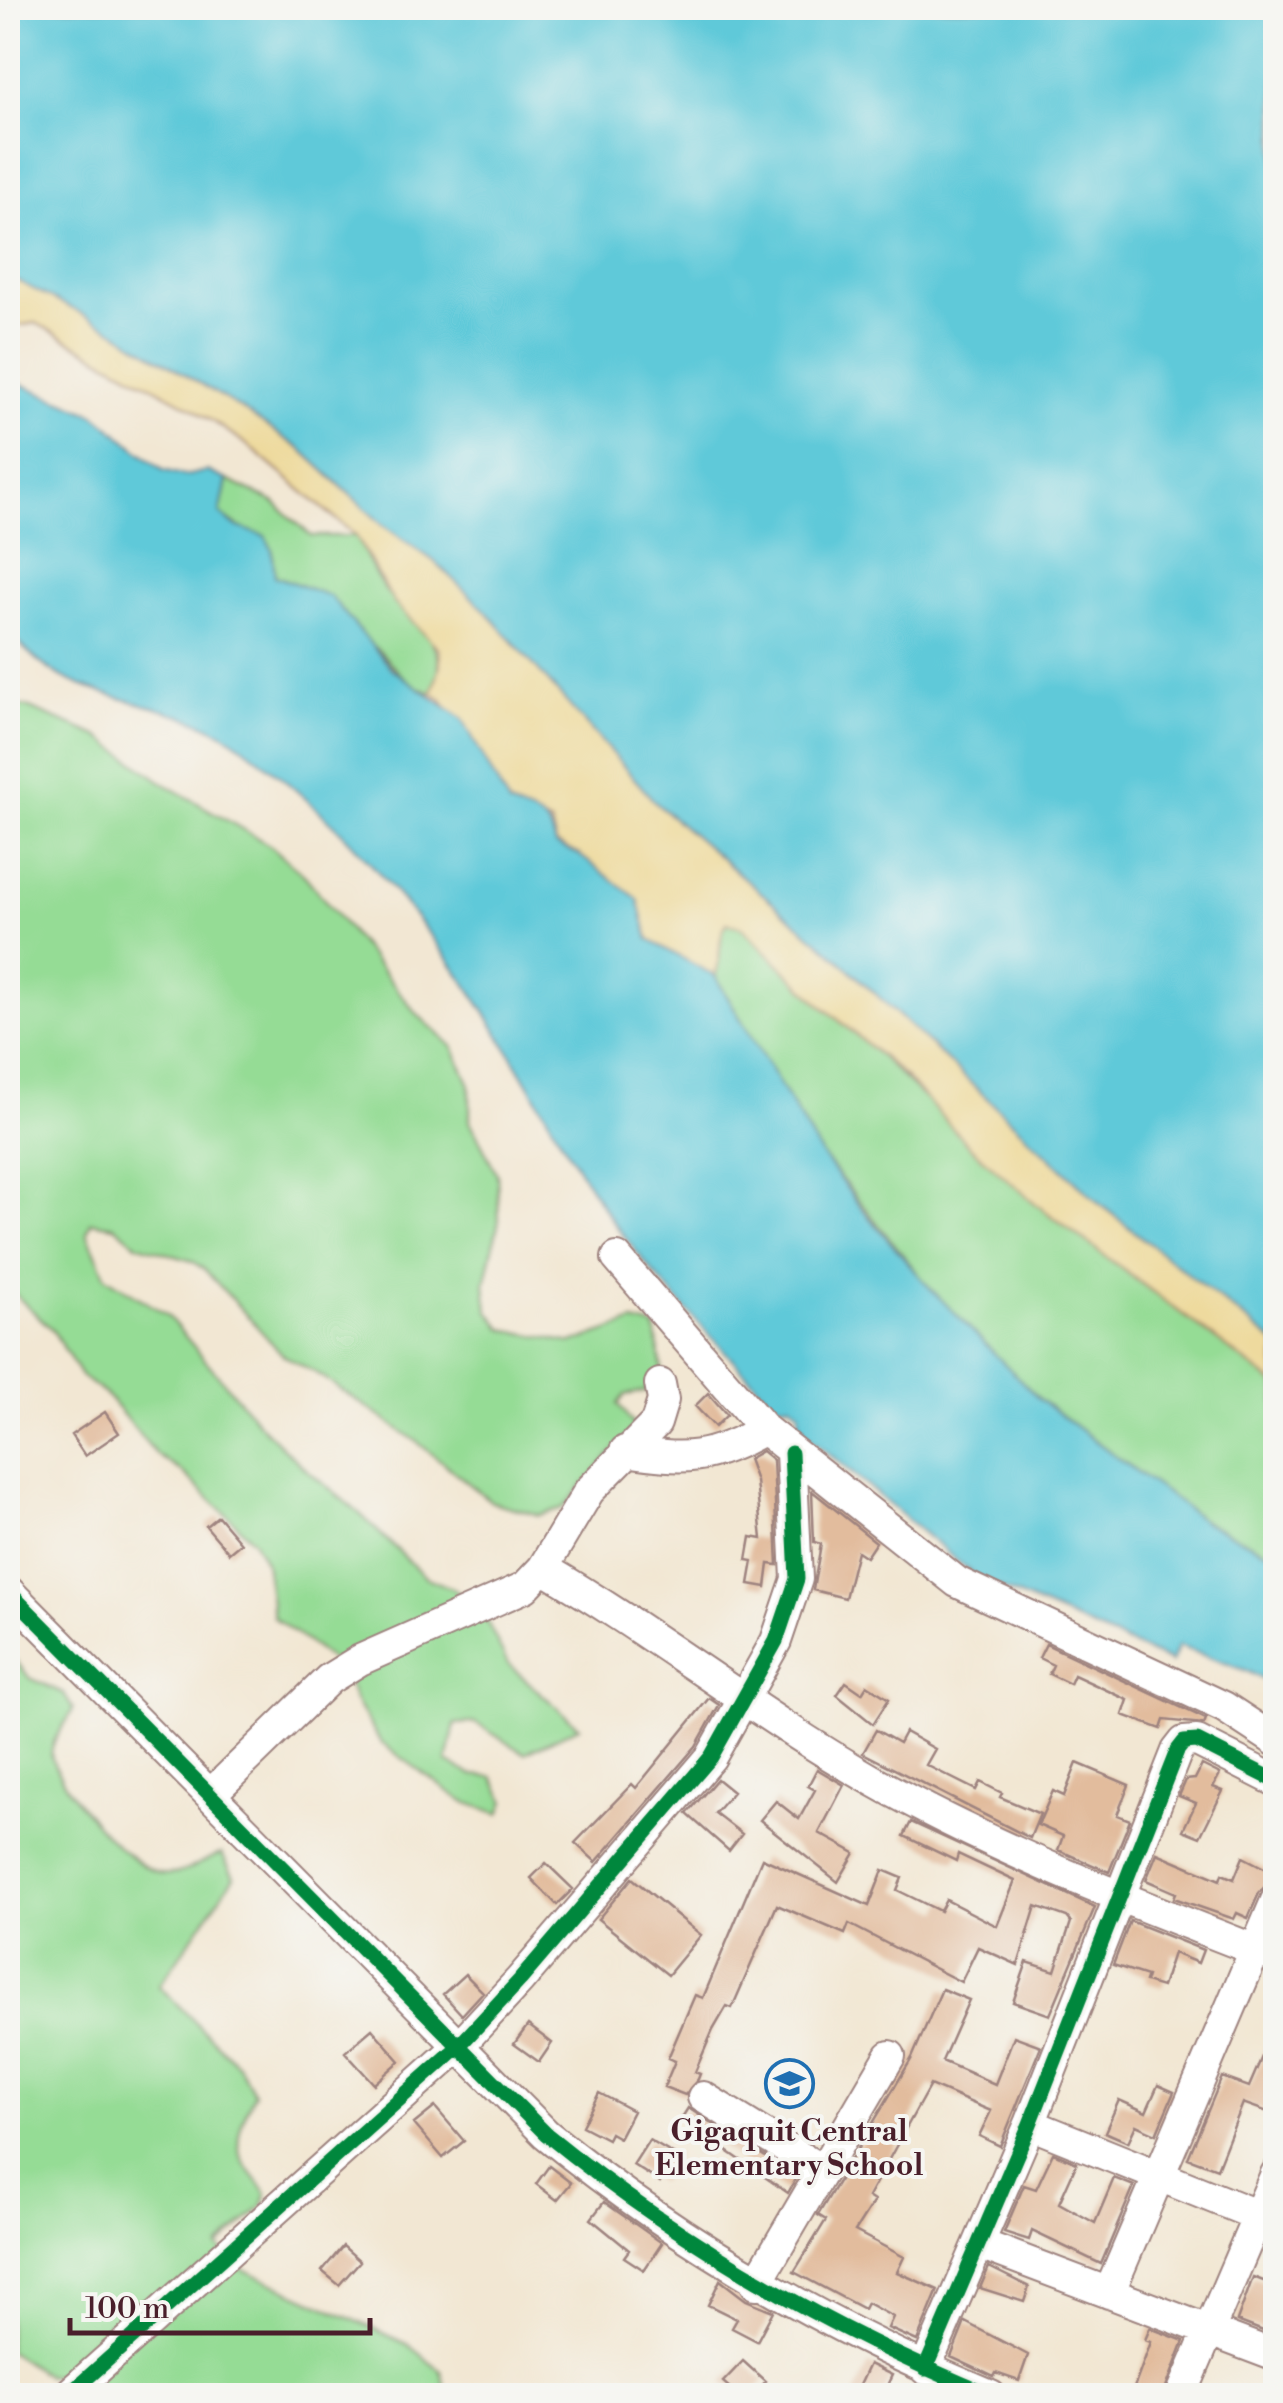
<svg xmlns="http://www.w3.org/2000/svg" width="1283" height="2403" viewBox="0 0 1283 2403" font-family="'Libre Bodoni',serif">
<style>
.green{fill:#95dc95;stroke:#707e60;stroke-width:2.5}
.sand{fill:#eeda9e;stroke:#9c7c64;stroke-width:2.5}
.water{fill:#5fc9d9;stroke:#547482;stroke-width:2.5}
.building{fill:#e2bc9d}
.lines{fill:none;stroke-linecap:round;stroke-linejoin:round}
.minor-casing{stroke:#9e837f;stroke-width:34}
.minor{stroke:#fff;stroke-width:30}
.cycleway-casing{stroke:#f6f6f2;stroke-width:21}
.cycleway{stroke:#00873e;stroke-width:15}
.labels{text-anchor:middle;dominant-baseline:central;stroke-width:8;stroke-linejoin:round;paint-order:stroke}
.poi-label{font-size:30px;font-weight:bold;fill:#4a1f2b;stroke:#f6f6f2}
</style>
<rect width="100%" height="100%" fill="#f6f6f2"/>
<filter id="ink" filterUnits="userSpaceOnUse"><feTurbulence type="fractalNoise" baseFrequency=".01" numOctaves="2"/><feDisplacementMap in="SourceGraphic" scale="20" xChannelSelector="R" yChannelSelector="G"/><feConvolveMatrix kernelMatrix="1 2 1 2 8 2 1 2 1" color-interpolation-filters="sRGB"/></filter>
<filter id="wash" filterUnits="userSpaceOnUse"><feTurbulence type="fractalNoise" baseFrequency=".0048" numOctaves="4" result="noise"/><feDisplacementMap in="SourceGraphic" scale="40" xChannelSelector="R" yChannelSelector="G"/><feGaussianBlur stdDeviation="2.25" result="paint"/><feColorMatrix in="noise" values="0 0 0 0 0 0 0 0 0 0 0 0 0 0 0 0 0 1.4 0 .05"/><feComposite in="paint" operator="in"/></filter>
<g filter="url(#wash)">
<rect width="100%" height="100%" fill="#f2e7d3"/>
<path class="green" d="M227,480L274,502L311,536H356C365,551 371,570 381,584C406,623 458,641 432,693L411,685L380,652L289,581L275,576L272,549C254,533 234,527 220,513Z
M8,704L27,707L98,736L165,784L271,846L305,876L419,1016L453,1047L470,1085V1121L497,1174L499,1220L485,1284L488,1310L503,1329L572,1343L634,1322L655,1327L663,1376L652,1390L625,1395L618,1404L635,1427L563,1508L539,1515L492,1502L416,1441L318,1374L283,1355L205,1270L192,1261L136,1244L115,1226L91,1222L87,1233L106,1277L167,1315L262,1427L300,1464L360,1514L425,1577L454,1589L483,1614L508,1664L579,1727L525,1753L475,1723L455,1724L447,1762L473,1775L493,1777L505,1801L500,1814L462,1801L381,1743L355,1701L342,1668L273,1617L265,1562L253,1540L182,1472L157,1455L108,1397L81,1376L52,1329L8,1288Z
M727,922L741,927L789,970L1036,1204L1275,1384V1555L1206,1523L1039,1399L977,1338L929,1287L821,1154L715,976C723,957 716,939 727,922Z
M8,1652L30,1678L63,1693L73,1709C67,1725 48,1741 52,1758C61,1791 130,1870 164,1874C187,1876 200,1860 222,1854L234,1877L159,1986L238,2065L254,2093C232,2144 231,2150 267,2193L262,2207L218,2247L236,2266L407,2344L441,2371L448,2395H80L69,2374L47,2376L8,2350Z"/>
<path class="sand" d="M8,276L108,327L240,408L302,450L383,525L434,561L484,609L657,804L830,951L1101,1205L1275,1343V1384L1036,1204L969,1146L905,1077L821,1005L741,927L727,923C716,939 723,957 715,976L649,940L637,899L578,854L556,844L551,824L509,805L442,700L432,693L440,666L439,649L394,603L356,536L245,443L194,409L36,323L8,327Z"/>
<path class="water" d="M8,8H1275V1343L1101,1205L830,951L657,804L484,609L434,561L383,525L302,450L240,408L108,327L8,276Z
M8,379L94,414L163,470L185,476L207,471L227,480L220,513L235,526L265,536L272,549L275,576L330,596L392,669L462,718L509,805C535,816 548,813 556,845L578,854L638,899L649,940L715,976L821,1154L862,1209L929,1287L1039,1399L1206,1523L1275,1555V1686L1245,1670L1178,1646L1171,1662L977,1578L809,1437L799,1425V1411L790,1404H775C714,1339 646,1273 597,1198C554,1132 519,1062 475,997C443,949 392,886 352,843C328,817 255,752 226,735C155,694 54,704 8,627Z"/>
<g id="blocks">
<path class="building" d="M708,1393L727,1415L715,1427L695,1406Z
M105,1412L119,1433L85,1456L71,1435Z
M762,1451L773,1460L778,1565L769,1564L766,1587L749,1584L753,1561L747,1560L751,1537L762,1539L756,1481L748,1459Z
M812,1491L876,1542L866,1557L857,1551L845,1598L813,1590L821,1544L814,1542Z
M218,1516L241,1543L229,1553L206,1526Z
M1046,1644L1206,1719L1204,1724L1164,1720L1161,1729L1123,1715L1128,1700L1074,1675L1070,1684L1049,1674L1053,1665L1039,1658Z
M846,1682L862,1693L867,1685L889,1699L873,1724L837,1695Z
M709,1698L719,1705L696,1746L596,1862L575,1843L632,1784L636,1788Z
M876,1730L899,1743L905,1732L935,1749L926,1765L976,1790L980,1782L1002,1793L1000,1797L1040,1814L1030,1838L863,1753Z
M1077,1763L1129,1785L1117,1815L1130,1820L1109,1872L1058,1850L1063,1836L1038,1825L1053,1791L1064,1796Z
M1202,1765L1220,1774L1213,1787L1223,1791L1200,1837L1183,1830L1196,1803L1179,1796L1186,1780L1195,1779Z
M817,1769L844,1785L819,1833L855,1853L838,1882L760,1820L776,1801L799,1819L815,1790L808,1786Z
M717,1779L733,1792L715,1813L742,1834L729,1851L687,1814Z
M911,1822L1095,1907L1050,2015L1013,2002L1027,1962L1055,1971L1071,1922L1067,1917L1036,1906L1018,1965L978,1947L961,1982L849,1924L845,1934L777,1905L732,2008L727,2006L713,2030L695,2072L700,2074L698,2079L685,2095L664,2087L675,2061L668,2058L695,1995L703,1998L762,1858L869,1906L883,1870L902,1878L897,1890L940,1911L946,1900L997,1926L1015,1881L958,1854L956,1861L904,1836Z
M1157,1853L1220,1880L1222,1874L1234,1879L1243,1857L1276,1874L1259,1893L1248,1918L1237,1913L1234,1919L1174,1898L1176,1893L1146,1880Z
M546,1863L573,1889L557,1905L531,1878Z
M632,1878L701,1935L668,1975L598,1919Z
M1130,1921L1203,1950L1198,1963L1173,1953L1162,1987L1145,1982L1147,1976L1113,1965Z
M465,1974L483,1992L462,2015L443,1994Z
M942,1989L969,2000L942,2061L995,2084L1014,2036L1041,2046L1000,2146L979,2136L991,2111L930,2085L868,2197L874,2201L855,2231L904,2257L897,2272L938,2290L917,2341L888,2328L893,2317L867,2303L864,2309L794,2272L826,2220L818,2215L912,2058Z
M1276,2024V2115L1243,2103L1217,2169L1188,2158L1222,2077L1249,2087Z
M528,2025L552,2043L539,2062L514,2044Z
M372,2029L400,2061L374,2084L345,2052Z
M1158,2085L1174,2092L1156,2134L1136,2125L1128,2142L1105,2132L1119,2100L1146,2112Z
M599,2093L633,2111L619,2138L610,2133L607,2139L582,2126Z
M435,2107L464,2141L443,2158L414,2124Z
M688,2108L797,2177L788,2193L681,2119Z
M649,2140L676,2156L660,2182L633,2165Z
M1053,2153L1077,2163L1059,2203L1095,2223L1114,2178L1134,2186L1101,2264L1032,2231L1029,2240L1004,2232L1024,2185L1036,2189Z
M549,2166L571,2183L557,2200L536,2184Z
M604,2202L662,2243L644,2270L624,2257L629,2250L591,2219Z
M343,2246L360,2261L339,2285L322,2271Z
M989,2267L1029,2287L1024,2302L980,2288Z
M1253,2277L1274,2285L1266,2305L1276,2309L1271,2334L1237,2321Z
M720,2280L746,2300L773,2311L757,2341L732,2328L737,2319L708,2305Z
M965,2322L1028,2355L1019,2381L996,2373L994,2377L951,2357Z
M1150,2328L1184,2341L1163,2396H1131L1151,2342L1145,2340Z
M743,2361L765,2381L751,2396H739L723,2382Z
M869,2364L892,2375L882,2396H854Z"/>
</g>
</g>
<g filter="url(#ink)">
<use href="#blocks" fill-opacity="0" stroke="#9e837f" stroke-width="2.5"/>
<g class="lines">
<defs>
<path id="minor" d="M617,1258L764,1429L957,1582L1224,1707L1276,1741
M625,1451C686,1460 709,1461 764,1429
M543,1568C656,1634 759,1716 874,1781C1001,1853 1140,1905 1276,1958
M8,1591L546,2134C682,2245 829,2329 991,2396
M211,1794L329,1679L360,1660L525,1587L543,1568L589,1491L656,1423L663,1400L660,1384
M703,2097L821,2170
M1030,2124L1276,2223
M980,2244L1276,2356
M756,2284L890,2056
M1109,2293L1276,1901
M925,2369L1030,2124L1177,1751L1184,1742L1197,1741L1276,1781
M67,2396L458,2047L520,1980L711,1757L776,1641L797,1579L791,1453
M1181,2396L1276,2174"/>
</defs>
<use href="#minor" class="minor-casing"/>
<use href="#minor" class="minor"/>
<defs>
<path id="cycleway" d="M8,1591L546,2134C682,2245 829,2329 991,2396
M925,2369L1030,2124L1177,1751L1184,1742L1197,1741L1276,1781
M67,2396L458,2047L520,1980L711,1757L776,1641L797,1579L791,1453"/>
</defs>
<use href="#cycleway" class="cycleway-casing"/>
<use href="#cycleway" class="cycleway"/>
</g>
</g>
<defs>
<symbol id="school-ring" viewBox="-11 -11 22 22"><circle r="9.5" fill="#f6f6f2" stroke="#1f6fb2" stroke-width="1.5"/><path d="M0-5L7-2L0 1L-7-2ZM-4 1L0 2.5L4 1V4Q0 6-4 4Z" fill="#1f6fb2"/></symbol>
</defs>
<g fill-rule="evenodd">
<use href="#school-ring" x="762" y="2056" width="55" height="55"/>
</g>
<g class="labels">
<g class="poi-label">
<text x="789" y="2132">Gigaquit Central<tspan x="789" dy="34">Elementary School</tspan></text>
</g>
</g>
<rect width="1283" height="2403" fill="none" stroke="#f6f6f2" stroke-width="40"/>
<path d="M70 2318v15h300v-15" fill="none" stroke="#4a1f2b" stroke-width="5"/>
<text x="85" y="2318" font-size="30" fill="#4a1f2b" stroke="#f6f6f2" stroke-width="8" paint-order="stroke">100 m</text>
</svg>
